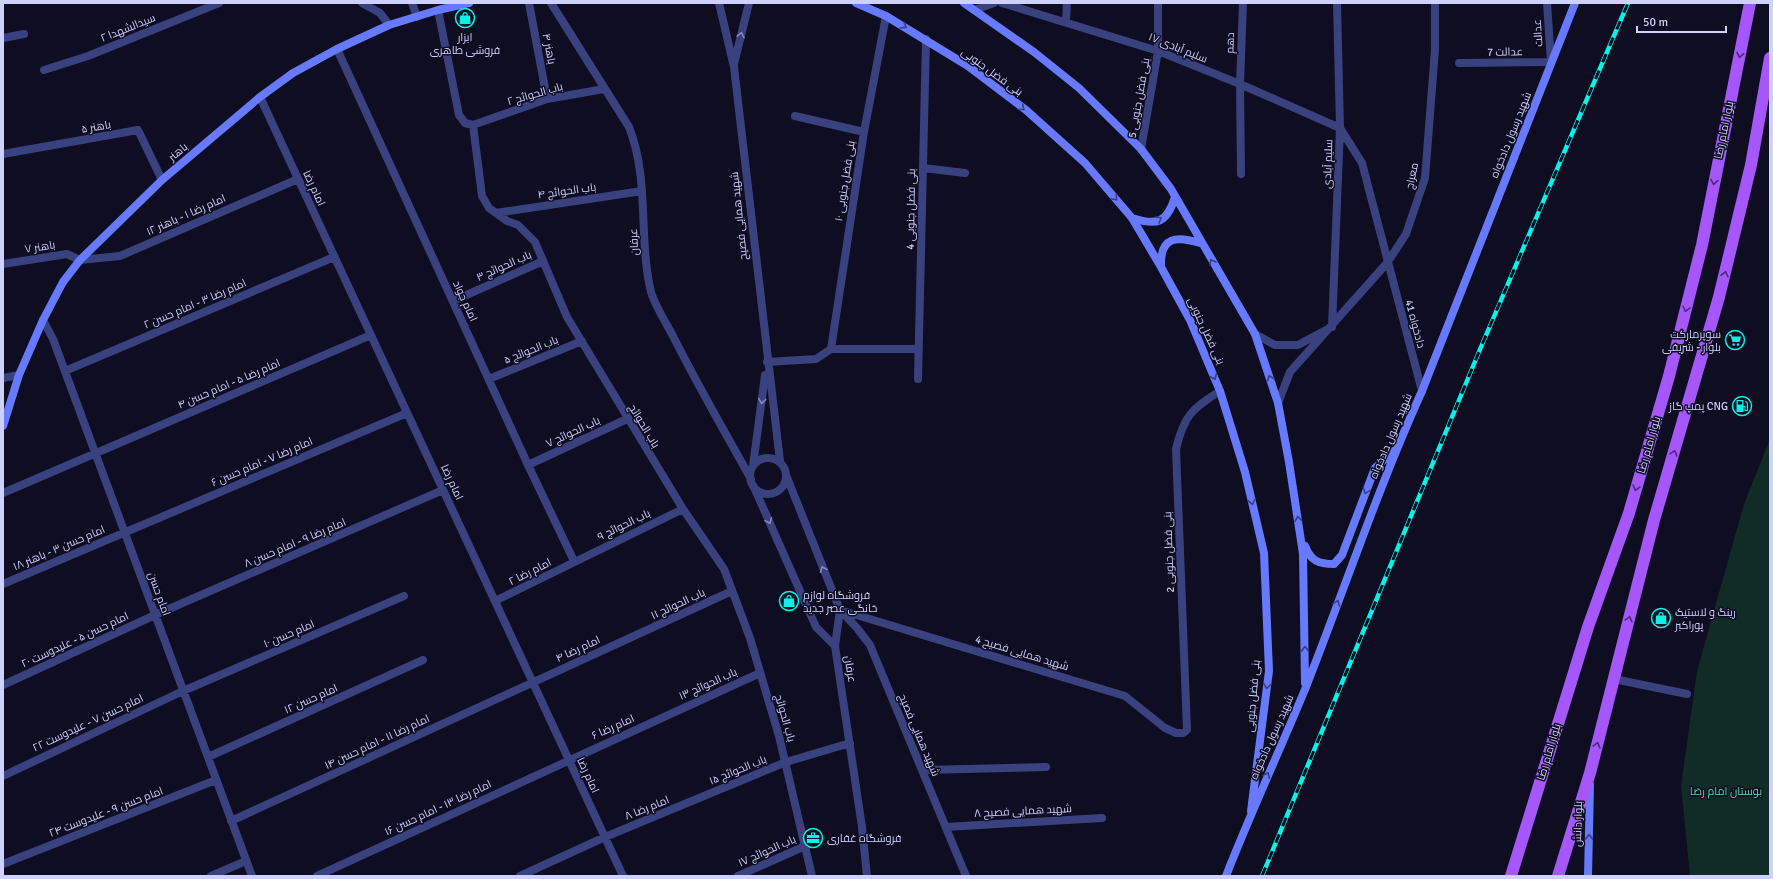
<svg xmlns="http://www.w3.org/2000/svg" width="1773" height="879" viewBox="0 0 1773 879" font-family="Signika,Cairo,sans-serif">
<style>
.green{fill:#112b26}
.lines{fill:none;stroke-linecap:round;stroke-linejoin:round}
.street{stroke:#39417f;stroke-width:8}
.secondary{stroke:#6779fd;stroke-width:8}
.primary{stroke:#a657fc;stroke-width:12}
.rail-casing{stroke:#04f4e8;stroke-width:4.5}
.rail{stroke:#0e0d21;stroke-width:3;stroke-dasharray:9;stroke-linecap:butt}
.oneway{stroke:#363e84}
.oneway2{stroke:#8488be}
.oneway3{stroke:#4b2b79}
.labels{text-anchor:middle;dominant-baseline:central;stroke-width:3;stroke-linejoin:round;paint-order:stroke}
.street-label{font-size:11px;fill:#ced0fe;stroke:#0e0d21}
.poi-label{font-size:11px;fill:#ced0fe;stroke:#0e0d21;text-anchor:start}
.park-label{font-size:11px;fill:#5bdda9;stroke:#0e0d21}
</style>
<rect width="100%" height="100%" fill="#0e0d21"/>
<path class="green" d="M1770,439V876H1690L1681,786L1697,671L1744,504Z"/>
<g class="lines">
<path class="street" d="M362,3L380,13L389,25
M412,3L417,17
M529,3L547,99
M551,3L629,127C650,180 638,238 651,292C655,306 667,324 674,338C698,386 725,432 751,479
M719,3L734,67L780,461
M1002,3L1158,51L1240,84L1340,128L1362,163L1422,391
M438,10L459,115L465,123L473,125L482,196L489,208L507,221L518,225L535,242L567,317L683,509L724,569L750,638L779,736L812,876
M974,10L994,3
M1066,21L1067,3
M3,38L24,34
M337,49L528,465L574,561
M1459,63L1551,62L1547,3
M734,64L749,3
M44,70L88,56L219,3
M260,97L623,876
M795,116L864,132
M473,125L547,99L604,89
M1141,149L1158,51V3
M3,154L138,130L162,180
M923,168L965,173
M1241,174L1240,84L1243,3
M496,213L642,191
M3,264L67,254L80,260L120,256L298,179
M453,301L543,261
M43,320L53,339L252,876
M1332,327L1340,128L1337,3
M1255,334L1275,345H1298L1326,330
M831,349L864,132L886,16
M767,362L816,359L831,349H918
M65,371L334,257
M3,378L19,375
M489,379L582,341
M918,379L926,39
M1278,403L1290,372L1387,263L1406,234L1425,178L1435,50V3
M750 476a18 18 0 1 1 36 0a18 18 0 1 1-36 0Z
M528,465L627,419
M753,466L765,375
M786,475L840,610L835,646
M753,485L816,627L835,646L862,827L867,876
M3,493L371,335
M3,584L407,413
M495,601L683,509
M840,610L1125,696L1165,728L1176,733H1183L1187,730L1176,449C1184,415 1192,409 1220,391
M841,611L857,628L870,645L966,876
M1614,679L1687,694
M3,685L155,615L443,490
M208,757L423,660
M923,770L1046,767
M3,776L183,691L404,596
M231,821L732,591
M946,827L1102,818
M3,864L216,780
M211,876L246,861
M317,876L760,673
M520,876L605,837L786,762L850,743
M738,876L805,846"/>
<path class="secondary" d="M856,3L886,16L968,66L1026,110L1085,163L1132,218L1161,267L1190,320L1220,391L1245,472L1264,553L1269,671L1251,811
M964,3L1034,52L1079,88L1141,149L1171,189L1255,334L1278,403L1289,462L1303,554L1305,683
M1132,218C1157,226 1167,223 1175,197
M1161,266C1160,236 1177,236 1200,243
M3,426L19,375L43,320L63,282L80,260L162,180L260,97L293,73L337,49L389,25L438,10L469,3
M1305,546C1311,561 1318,564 1334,564L1342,555L1375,468L1394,451
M1226,876C1251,812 1280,750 1306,687C1345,588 1378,488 1422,391L1575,3
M1588,876L1590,785"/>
<path class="primary" d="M1511,876L1588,627L1629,513L1669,376L1702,245L1750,3
M1558,876L1590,773L1654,520L1719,297L1751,165L1770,58"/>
<defs>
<path id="rail" d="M1262,876L1481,347L1628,3"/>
</defs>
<use href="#rail" class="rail-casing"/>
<use href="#rail" class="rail"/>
</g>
<defs><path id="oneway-chevron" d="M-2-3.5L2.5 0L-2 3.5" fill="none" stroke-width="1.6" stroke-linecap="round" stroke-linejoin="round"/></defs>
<g class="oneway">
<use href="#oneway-chevron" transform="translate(904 26) rotate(30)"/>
<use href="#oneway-chevron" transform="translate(1022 108) rotate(39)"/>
<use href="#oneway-chevron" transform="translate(1115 198) rotate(50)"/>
<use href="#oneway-chevron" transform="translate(1159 219) rotate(-30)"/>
<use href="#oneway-chevron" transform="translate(1212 262) rotate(-121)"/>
<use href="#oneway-chevron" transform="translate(1214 377) rotate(67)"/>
<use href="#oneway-chevron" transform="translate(1270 378) rotate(-109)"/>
<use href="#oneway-chevron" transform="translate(1366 491) rotate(111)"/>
<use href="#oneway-chevron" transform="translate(1252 502) rotate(77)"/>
<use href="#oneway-chevron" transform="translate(1298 519) rotate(-99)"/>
<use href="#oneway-chevron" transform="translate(1337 603) rotate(-69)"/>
<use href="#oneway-chevron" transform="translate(1305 649) rotate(-91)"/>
<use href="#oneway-chevron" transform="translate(1267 686) rotate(97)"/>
<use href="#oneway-chevron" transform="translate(1267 775) rotate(-66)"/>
<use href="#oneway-chevron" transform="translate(1589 837) rotate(-89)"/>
</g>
<g class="oneway2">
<use href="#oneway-chevron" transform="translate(741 35) rotate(-77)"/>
<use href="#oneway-chevron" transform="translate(762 401) rotate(97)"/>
<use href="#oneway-chevron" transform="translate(769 521) rotate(66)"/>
<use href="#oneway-chevron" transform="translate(823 569) rotate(-113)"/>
</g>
<g class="oneway3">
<use href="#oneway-chevron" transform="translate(1740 55) rotate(101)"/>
<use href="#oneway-chevron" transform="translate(1714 182) rotate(100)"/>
<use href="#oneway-chevron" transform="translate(1725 274) rotate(-77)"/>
<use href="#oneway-chevron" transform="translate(1686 309) rotate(104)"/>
<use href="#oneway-chevron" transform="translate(1674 453) rotate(-74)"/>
<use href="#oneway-chevron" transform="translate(1636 488) rotate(106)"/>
<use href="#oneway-chevron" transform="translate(1629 619) rotate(-76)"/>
<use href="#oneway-chevron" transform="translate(1597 745) rotate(-75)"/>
</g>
<defs>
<symbol id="shop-ring" viewBox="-11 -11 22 22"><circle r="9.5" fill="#0e0d21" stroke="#04f4e8" stroke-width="1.5"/><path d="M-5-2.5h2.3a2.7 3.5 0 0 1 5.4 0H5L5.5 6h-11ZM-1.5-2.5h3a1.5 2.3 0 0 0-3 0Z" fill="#04f4e8"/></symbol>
<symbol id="supermarket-ring" viewBox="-11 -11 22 22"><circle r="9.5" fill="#0e0d21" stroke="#04f4e8" stroke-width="1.5"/><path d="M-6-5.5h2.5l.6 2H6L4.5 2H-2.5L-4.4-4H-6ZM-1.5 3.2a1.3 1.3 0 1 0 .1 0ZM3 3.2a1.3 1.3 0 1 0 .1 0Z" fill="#04f4e8"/></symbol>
<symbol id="fuel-ring" viewBox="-11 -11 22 22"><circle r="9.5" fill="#0e0d21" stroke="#04f4e8" stroke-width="1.5"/><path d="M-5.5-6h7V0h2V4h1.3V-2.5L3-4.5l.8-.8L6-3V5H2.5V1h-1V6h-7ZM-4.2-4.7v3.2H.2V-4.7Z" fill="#04f4e8"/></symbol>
<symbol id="office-ring" viewBox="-11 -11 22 22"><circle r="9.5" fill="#0e0d21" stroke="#04f4e8" stroke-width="1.5"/><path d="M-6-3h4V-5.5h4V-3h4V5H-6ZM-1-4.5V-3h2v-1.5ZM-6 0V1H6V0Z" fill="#04f4e8"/></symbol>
</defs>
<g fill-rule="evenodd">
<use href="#shop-ring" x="454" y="7" width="22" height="22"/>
<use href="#supermarket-ring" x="1724" y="329" width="22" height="22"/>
<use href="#fuel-ring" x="1731" y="395" width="22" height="22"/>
<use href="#shop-ring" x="778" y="590" width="22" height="22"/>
<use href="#shop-ring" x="1650" y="607" width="22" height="22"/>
<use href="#office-ring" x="802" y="827" width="22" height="22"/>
</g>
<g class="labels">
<g class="street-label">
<text transform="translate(128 28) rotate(-22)">سیدالشهدا ۲</text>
<text transform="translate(1538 33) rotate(-94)">عدالت</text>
<text transform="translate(1230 43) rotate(-88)">دهم</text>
<text transform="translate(1178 48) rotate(22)">سلیم آبادی ۱۷</text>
<text transform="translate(549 49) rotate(79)">باهنر ۴</text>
<text transform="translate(1505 52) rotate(-1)">عدالت 7</text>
<text transform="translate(992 72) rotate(36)">بنی فضل جنوبی</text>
<text transform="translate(535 94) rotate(-16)">باب الحوائج ۲</text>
<text transform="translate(1139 98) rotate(-80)">بنی فضل جنوبی 5</text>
<text transform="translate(96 127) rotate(-10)">باهنر ۵</text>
<text transform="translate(1724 130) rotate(-78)">بلوار امام رضا</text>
<text transform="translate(1511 135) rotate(-68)">شهید رسول دادخواه</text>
<text transform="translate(178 152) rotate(-40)">باهنر</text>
<text transform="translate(1328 164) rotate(-88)">سلیم آبادی</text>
<text transform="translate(1412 176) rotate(-78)">معراج</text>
<text transform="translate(845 181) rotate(-81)">بنی فضل جنوبی ۱۰</text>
<text transform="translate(314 188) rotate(65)">امام رضا</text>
<text transform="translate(567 191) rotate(-8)">باب الحوائج ۴</text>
<text transform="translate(911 209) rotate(-89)">بنی فضل جنوبی 4</text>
<text transform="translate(186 215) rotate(-24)">امام رضا ۱ - باهنر ۱۲</text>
<text transform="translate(739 216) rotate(-96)">شهید همایی فصیح</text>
<text transform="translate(634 242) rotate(-93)">عرفان</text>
<text transform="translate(40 247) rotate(-9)">باهنر ۷</text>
<text transform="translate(504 266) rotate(-24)">باب الحوائج ۳</text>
<text transform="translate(465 301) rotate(65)">امام جواد</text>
<text transform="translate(195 304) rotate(-23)">امام رضا ۳ - امام حسن ۲</text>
<text transform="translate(1415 324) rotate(75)">دادخواه 41</text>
<text transform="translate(1206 331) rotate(65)">بنی فضل جنوبی</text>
<text transform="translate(531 350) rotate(-22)">باب الحوائج ۵</text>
<text transform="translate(229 384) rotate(-23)">امام رضا ۵ - امام حسن ۴</text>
<text transform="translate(644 426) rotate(59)">باب الحوائج</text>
<text transform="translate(573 432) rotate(-25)">باب الحوائج ۷</text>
<text transform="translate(1391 436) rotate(-67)">شهید رسول دادخواه</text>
<text transform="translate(1649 445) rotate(-74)">بلوار امام رضا</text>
<text transform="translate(262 462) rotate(-23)">امام رضا ۷ - امام حسن ۶</text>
<text transform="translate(452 482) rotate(65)">امام رضا</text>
<text transform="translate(624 525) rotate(-26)">باب الحوائج ۹</text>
<text transform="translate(295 543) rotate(-23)">امام رضا ۹ - امام حسن ۸</text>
<text transform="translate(59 548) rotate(-23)">امام حسن ۳ - باهنر ۱۸</text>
<text transform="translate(1169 552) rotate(-92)">بنی فضل جنوبی 2</text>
<text transform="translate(530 572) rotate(-27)">امام رضا ۲</text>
<text transform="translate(159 594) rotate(70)">امام حسن</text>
<text transform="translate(678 604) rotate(-25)">باب الحوائج ۱۱</text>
<text transform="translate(289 634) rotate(-23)">امام حسن ۱۰</text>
<text transform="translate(75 640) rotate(-25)">امام حسن ۵ - علیدوست ۲۰</text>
<text transform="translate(578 649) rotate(-25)">امام رضا ۴</text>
<text transform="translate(1022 653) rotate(17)">شهید همایی فصیح 4</text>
<text transform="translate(850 669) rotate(81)">عرفان</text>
<text transform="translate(708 684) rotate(-24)">باب الحوائج ۱۳</text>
<text transform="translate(1253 696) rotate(-85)">بنی فضل جنوبی</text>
<text transform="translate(311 699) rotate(-24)">امام حسن ۱۲</text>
<text transform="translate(785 718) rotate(74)">باب الحوائج</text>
<text transform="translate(88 723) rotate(-25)">امام حسن ۷ - علیدوست ۲۲</text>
<text transform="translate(613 727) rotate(-24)">امام رضا ۶</text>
<text transform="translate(919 735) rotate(67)">شهید همایی فصیح</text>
<text transform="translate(1272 737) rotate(-66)">شهید رسول دادخواه</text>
<text transform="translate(377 742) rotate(-25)">امام رضا ۱۱ - امام حسن ۱۴</text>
<text transform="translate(1549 752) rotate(-73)">بلوار امام رضا</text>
<text transform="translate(738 770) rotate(-22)">باب الحوائج ۱۵</text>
<text transform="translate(588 775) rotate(65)">امام رضا</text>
<text transform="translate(438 808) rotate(-25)">امام رضا ۱۳ - امام حسن ۱۶</text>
<text transform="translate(647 808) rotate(-22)">امام رضا ۸</text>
<text transform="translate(1023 811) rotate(-3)">شهید همایی فصیح ۸</text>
<text transform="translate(106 812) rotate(-21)">امام حسن ۹ - علیدوست ۲۴</text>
<text transform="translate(1578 824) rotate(-89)">بلوار دانش</text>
<text transform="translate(767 851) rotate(-24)">باب الحوائج ۱۷</text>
</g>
<g class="poi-label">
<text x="465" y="37" text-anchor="middle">ابزار<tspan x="465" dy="13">فروشی طاهری</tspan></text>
<text x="1721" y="334" text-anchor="end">سوپرمارکت<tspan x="1721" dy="13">بلوار - شریفی</tspan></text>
<text x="1728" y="406" text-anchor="end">پمپ گاز CNG</text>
<text x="803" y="595">فروشگاه لوازم<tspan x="803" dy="13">خانگی عصر جدید</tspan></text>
<text x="1675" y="612">رینگ و لاستیک<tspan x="1675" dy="13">پوراکبر</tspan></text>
<text x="827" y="838">فروشگاه غفاری</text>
</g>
<g class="park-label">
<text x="1726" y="791">بوستان امام رضا</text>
</g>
</g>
<rect width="1773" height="879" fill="none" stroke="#ced0fe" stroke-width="8"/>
<path d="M1637 26v6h89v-6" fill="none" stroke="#ced0fe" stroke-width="2"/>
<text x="1643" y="26" font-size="12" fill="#ced0fe" stroke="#0e0d21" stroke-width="3" paint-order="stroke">50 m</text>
</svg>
